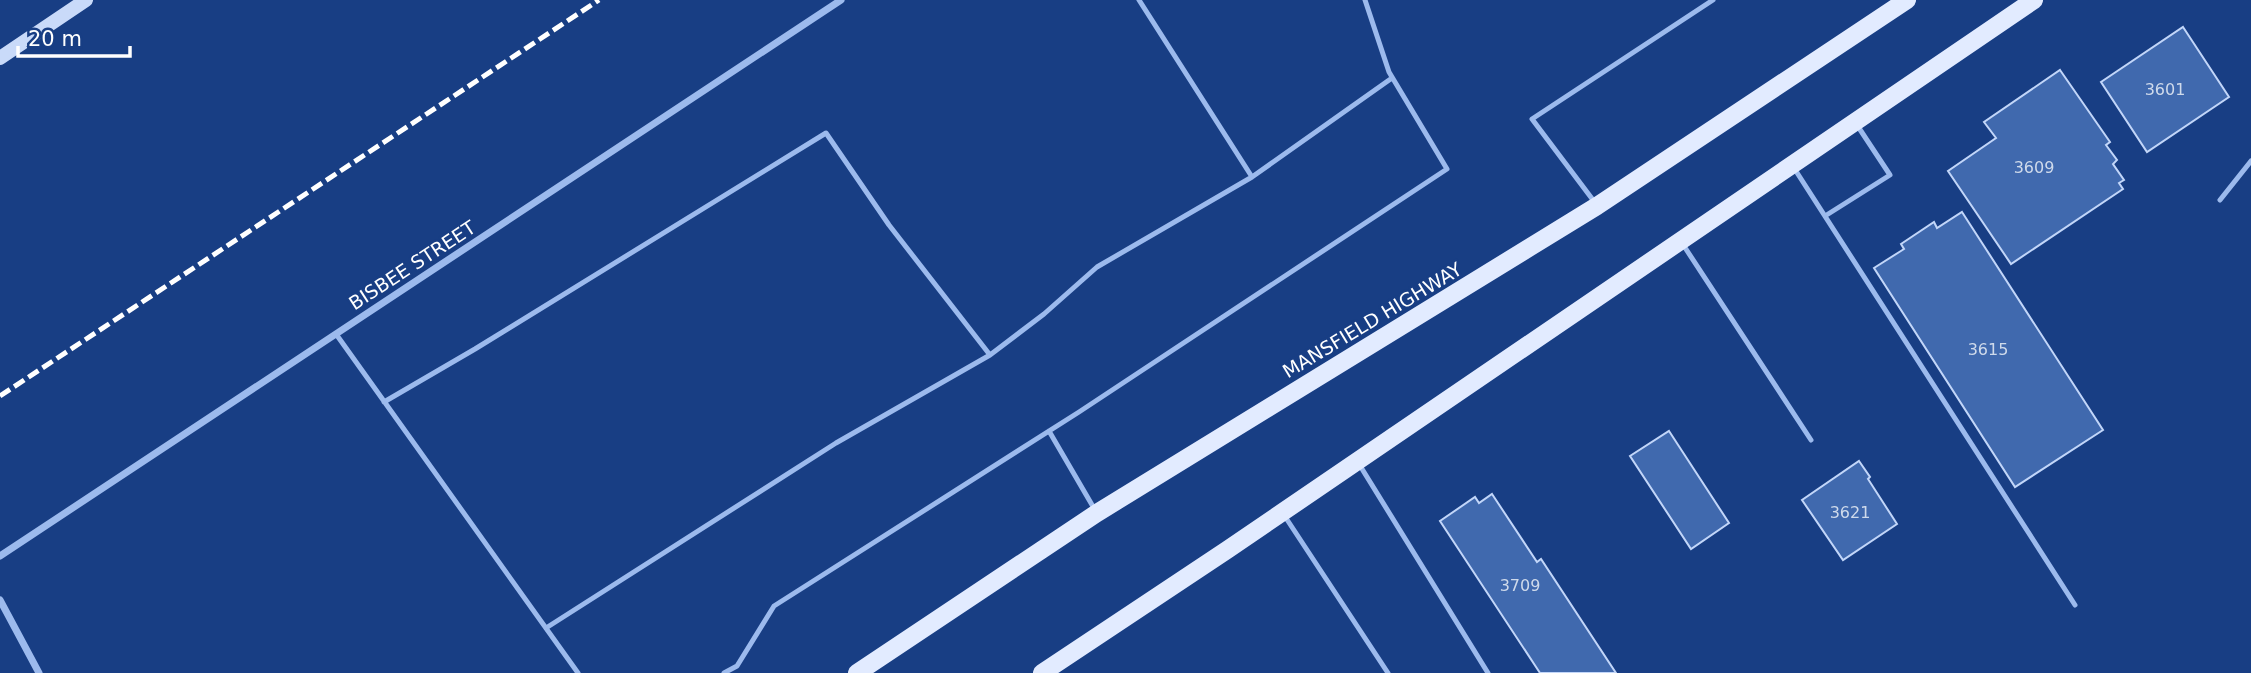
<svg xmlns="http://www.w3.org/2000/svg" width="2251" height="673" font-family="'DejaVu Sans',sans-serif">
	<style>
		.building { fill: #4069ae; stroke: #c2d6f9; stroke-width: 2 }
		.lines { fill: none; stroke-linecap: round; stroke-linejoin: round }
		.lane { stroke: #9cbaed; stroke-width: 5 }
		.street { stroke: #9cbaed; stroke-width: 7 }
		.secondary { stroke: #c9daf9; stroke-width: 14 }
		.primary { stroke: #e2ebff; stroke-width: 18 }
		.rail { stroke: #fff; stroke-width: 5; stroke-dasharray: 12 5; stroke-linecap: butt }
		.labels { text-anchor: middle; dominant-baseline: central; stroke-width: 5; stroke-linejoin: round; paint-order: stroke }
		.number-label { font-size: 16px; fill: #cfdaeb }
		.street-label { font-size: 19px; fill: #fff; stroke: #183e84 }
	</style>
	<rect width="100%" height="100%" fill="#183e84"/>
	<!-- building -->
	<path class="building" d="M2183 27 2229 97 2147 152 2101 82Z
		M2060 70 2110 142 2106 145 2117 160 2113 164 2124 180 2119 183 2123 189 2011 264 1948 171 1996 138 1984 122Z
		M1962 212 2103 430 2015 487 1874 268 1904 249 1901 244 1934 222 1937 228Z
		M1669 431 1729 523 1691 549 1630 456Z
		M1859 461 1870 477 1868 479 1897 524 1843 560 1802 500Z
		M1492 494 1537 562 1541 559 1616 673H1540L1440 521 1475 497 1479 503Z"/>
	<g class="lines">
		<!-- lane -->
		<path class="lane" d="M1139 0 1252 177 1392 78
			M1794 168 2075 605
			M2220 200 2251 161
			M1596 204 1532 119 1713 0
			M1825 216 1890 175 1857 125
			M1682 243 1811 440
			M336 334 578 673
			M384 402 475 349 826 133 889 225 990 355
			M1049 431 1095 510
			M1359 464 1488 673
			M1284 515 1388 673
			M546 628 836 443 990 355 1044 314 1097 267 1252 177
			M724 673 737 666 774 606 1079 412 1447 169 1389 72 1365 0"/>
		<!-- street -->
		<path class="street" d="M0 556 841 0
			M0 600 39 673"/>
		<!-- secondary -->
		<path class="secondary" d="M0 58 86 0"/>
		<!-- primary -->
		<path class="primary" d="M857 673 1097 513 1597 206 1907 0
			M1042 673 1227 550 2034 0"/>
		<!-- rail -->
		<path class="rail" d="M0 396 599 0"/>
	</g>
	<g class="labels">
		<!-- number labels -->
		<g class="number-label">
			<text x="2165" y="89">3601</text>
			<text x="2034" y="167">3609</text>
			<text x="1988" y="349">3615</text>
			<text x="1850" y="512">3621</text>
			<text x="1520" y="585">3709</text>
		</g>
		<!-- street labels -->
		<g class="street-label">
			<text transform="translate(412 265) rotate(-33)">BISBEE STREET</text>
			<text transform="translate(1372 320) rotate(-31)">MANSFIELD HIGHWAY</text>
		</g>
	</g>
	<!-- scale -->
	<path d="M18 46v10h112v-10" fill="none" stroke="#ffffff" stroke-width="3.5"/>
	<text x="28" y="46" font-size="21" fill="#ffffff" stroke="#183e84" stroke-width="5" paint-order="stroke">20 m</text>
</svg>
